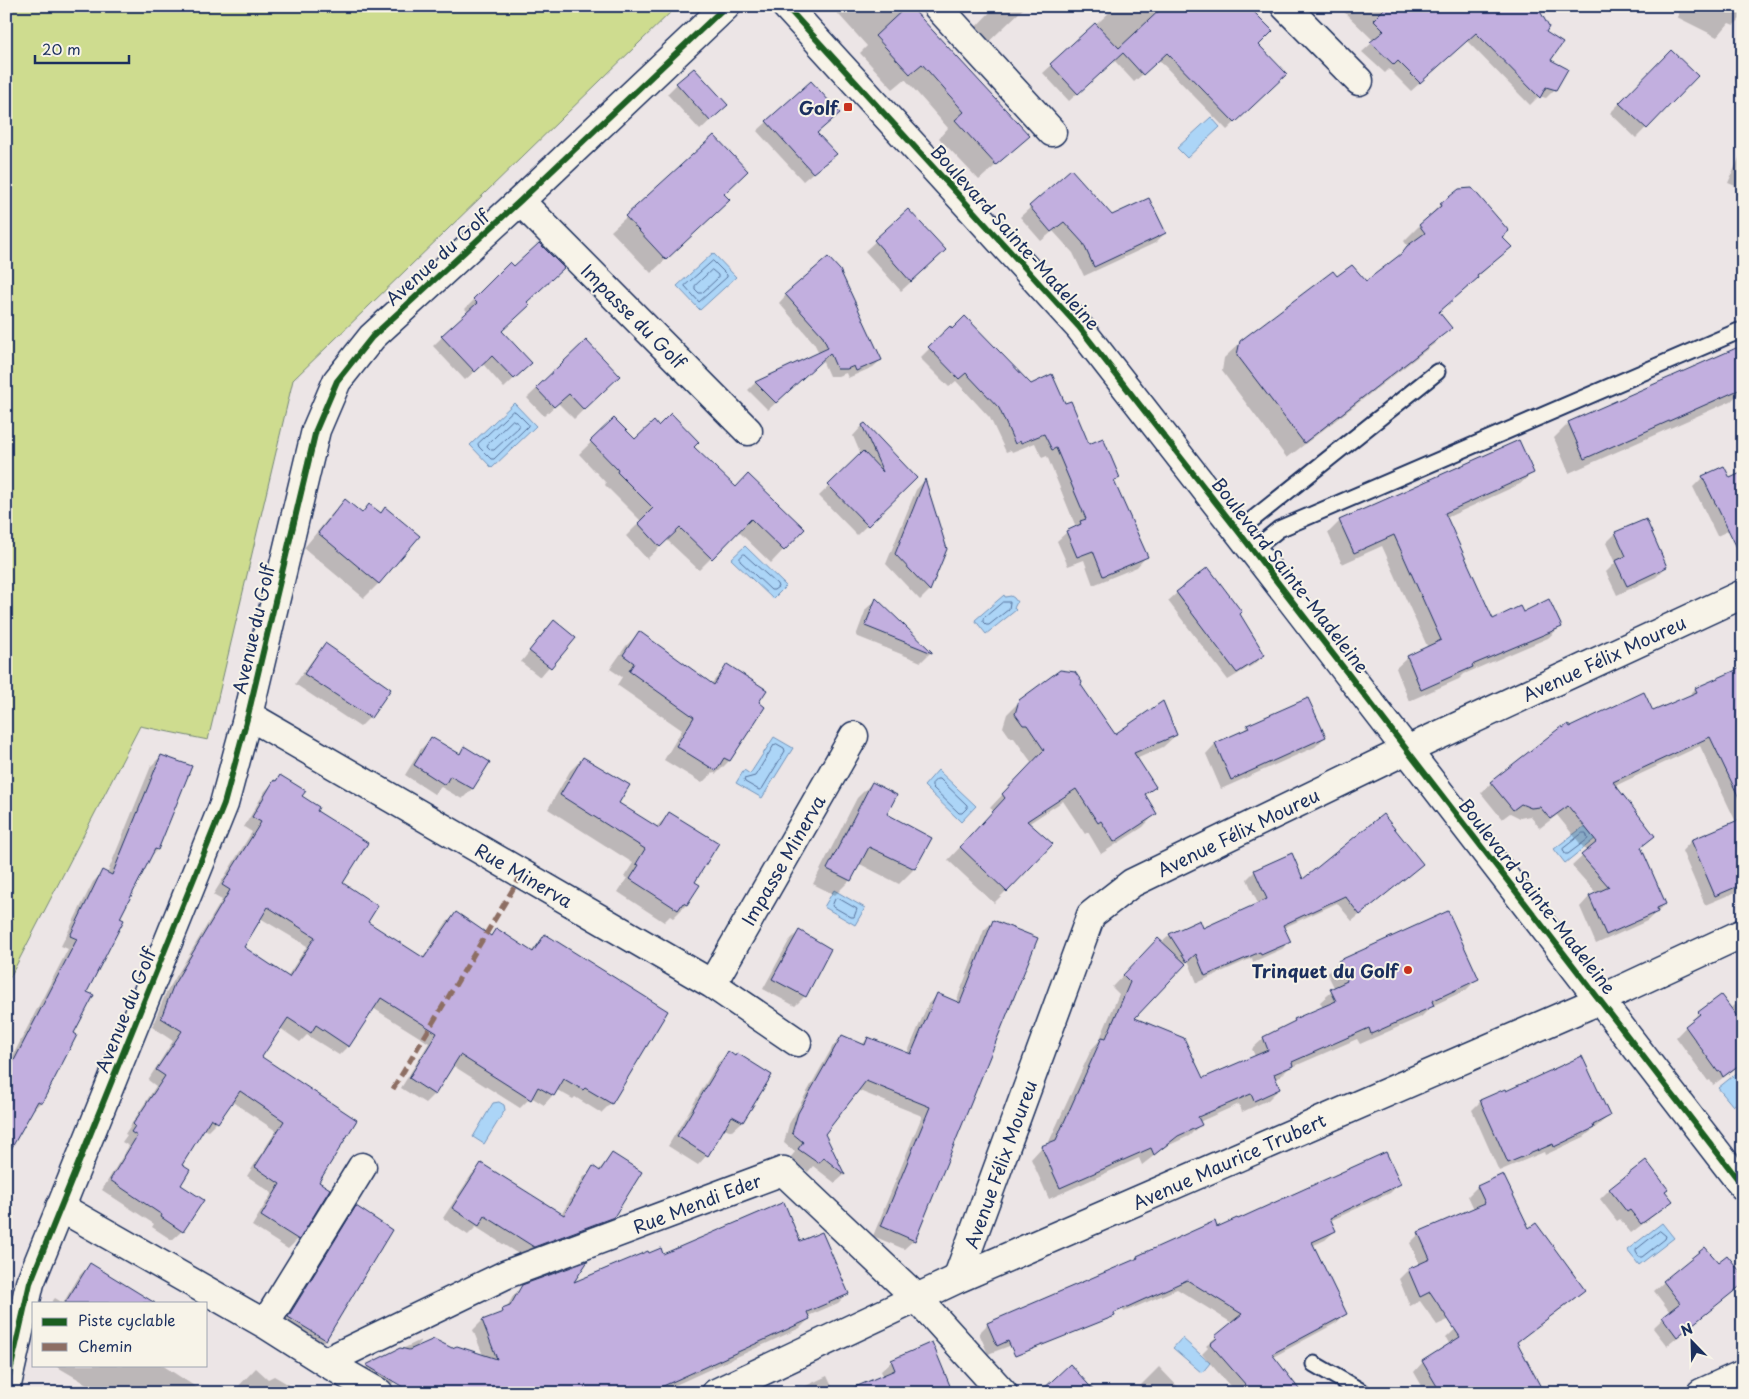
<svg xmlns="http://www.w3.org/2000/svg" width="1749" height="1399" font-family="'Playpen Sans',sans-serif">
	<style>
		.green { fill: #cedc8f; stroke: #748676 }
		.water { fill: #acd5f7; stroke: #7293ba }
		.shadow { fill: #0003; fill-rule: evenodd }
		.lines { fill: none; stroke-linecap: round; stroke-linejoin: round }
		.shore { stroke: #55719b; stroke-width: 1 }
		.building { fill: #c2afdf; stroke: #1b2f5e; fill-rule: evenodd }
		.service-casing { stroke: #1b2f5e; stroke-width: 19 }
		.minor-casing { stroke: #1b2f5e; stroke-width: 31 }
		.tertiary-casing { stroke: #1b2f5e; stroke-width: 31 }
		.service { stroke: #f7f3e8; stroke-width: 15 }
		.minor { stroke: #f7f3e8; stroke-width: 28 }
		.tertiary { stroke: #f7f3e8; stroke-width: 28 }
		.quiet { stroke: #8d6e63; stroke-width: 5; stroke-dasharray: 10 5; stroke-linecap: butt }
		.cycleway-casing { stroke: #f7f3e8; stroke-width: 9 }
		.cycleway { stroke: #1b5e20; stroke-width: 6 }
		.poi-dot { fill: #c8321e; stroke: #f7f3e8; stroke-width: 2 }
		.labels { text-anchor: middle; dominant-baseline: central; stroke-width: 4; stroke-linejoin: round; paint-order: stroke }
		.poi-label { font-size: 18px; font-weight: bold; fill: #1b2f5e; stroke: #f7f3e8; text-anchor: end }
		.street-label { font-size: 18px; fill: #1b2f5e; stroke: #f7f3e8 }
	</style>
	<rect width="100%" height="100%" fill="#ece5e6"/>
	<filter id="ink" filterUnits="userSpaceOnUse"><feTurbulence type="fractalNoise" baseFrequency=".02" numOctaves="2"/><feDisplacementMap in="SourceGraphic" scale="10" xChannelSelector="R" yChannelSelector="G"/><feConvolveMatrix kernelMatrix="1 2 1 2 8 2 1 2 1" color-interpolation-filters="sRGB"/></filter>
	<g filter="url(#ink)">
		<!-- green -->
		<path class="green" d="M6 6H677L293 380 208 740 140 726 6 985Z"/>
		<!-- water -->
		<path class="water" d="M1211 117 1220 127 1187 158 1177 148Z
			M713 253 736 277 700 310 677 286Z
			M514 403 536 426 492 468 470 445Z
			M745 546 786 586 773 599 731 559Z
			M1004 595 1005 597 1011 596 1014 598 1017 602 1014 608 1016 610 986 634 975 620Z
			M774 737 793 748 762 798 736 783 744 770 750 774Z
			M938 770 976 806 961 822 924 786Z
			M1586 825 1596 838 1565 863 1554 849Z
			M834 890 865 908 855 925 824 907Z
			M1743 1068V1098L1733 1106 1718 1088Z
			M499 1102 504 1105 505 1110 484 1144 473 1137 493 1103Z
			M1662 1223 1674 1238 1639 1265 1627 1250Z
			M1182 1338 1210 1363 1202 1373 1173 1348Z"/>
		<!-- shadow -->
		<path class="shadow" d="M831 6H909L1029 136 979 180 939 138 948 128 905 79 893 89 860 53 867 46Z
			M996 6H1026L980 50 967 36Z
			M1106 6H1247L1257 45 1285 74 1227 130 1159 60 1134 82 1114 60 1069 101 1043 73 1111 11Z
			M1338 6H1408L1544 32 1555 89 1546 98 1539 96 1530 105 1467 41 1411 91 1389 69 1385 73 1362 52 1374 41Z
			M1683 6H1743V16L1734 25 1729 23 1717 37 1677 17Z
			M1671 52 1696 76 1636 138 1610 113Z
			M677 84 716 115 700 130 667 94Z
			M767 122 835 154 803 181 757 131Z
			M714 137 722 194 714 215 651 273 611 231Z
			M1743 149V189L1728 183Z
			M1071 171 1112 217 1165 233 1155 243 1084 276 1073 253 1053 231 1041 241 1020 217Z
			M1459 190 1510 247 1438 313 1450 328 1434 344 1287 458 1222 371 1224 358 1241 342 1337 278 1366 283 1396 259 1408 247 1404 241 1440 205Z
			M908 211 935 260 901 291 865 251Z
			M510 264 526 302 501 331 521 372 504 388 483 364 465 380 433 346 468 312 465 309Z
			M786 295 881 360 873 367 848 378 846 373 838 376H829L822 360 768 410 748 390 755 383 819 353 814 343 779 303Z
			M950 328 1031 385 1064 405 1088 445 1119 478 1113 483 1146 557 1137 567 1093 585 1084 560 1068 566 1057 541 1067 532 1076 527 1047 456 1042 458 1035 443 1012 452 1011 450 1006 452 990 418 956 381 949 387 920 358Z
			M586 342 618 376 574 419 558 403 544 416 527 398Z
			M1743 346V390L1731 401 1569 473 1554 438 1569 423Z
			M614 420 635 441 658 427 692 447 736 488 803 529 771 563 738 531 699 570 667 540 647 559 626 536 641 521 605 485 606 483 579 454Z
			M862 426 915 478 857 535 819 496 861 455 853 436Z
			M1532 473 1520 484 1446 518 1493 620 1522 614 1560 627 1548 638 1464 674 1459 679 1409 701 1396 668 1408 657 1428 648 1382 546 1342 564 1328 533 1340 521Z
			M1703 477 1743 524 1717 536 1693 487Z
			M924 481 946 549 929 591 920 600 886 564 916 490Z
			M345 500 361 514 369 506 380 514 379 583 364 598 304 548 331 515Z
			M1616 533 1666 567 1656 577 1617 595 1606 572 1615 563 1606 543Z
			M1177 593 1239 614 1264 655 1256 663 1228 680 1168 601Z
			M876 600 930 653 921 662 856 636 866 609Z
			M555 621 574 638 540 677 521 662Z
			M639 633 711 684 727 666 757 703 763 707 729 761 716 774 713 772 702 783 664 760 682 730 617 685 622 677 610 669 626 646Z
			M325 645 370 717 360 727 295 684 316 655Z
			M1743 669V889L1705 905 1682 851 1691 841 1736 822 1700 746 1615 786 1653 836 1640 848 1665 904 1647 921 1596 944 1580 907 1589 897 1597 894 1572 866 1587 852 1557 815 1540 828 1530 816 1520 818 1510 813 1502 819 1481 793 1491 783 1570 728 1652 713 1686 699 1695 689Z
			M1080 686 1115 736 1176 735 1163 747 1136 759 1154 787 1145 796 1155 814 1143 827 1101 854 1088 832 1085 834 1063 801 1028 824 1006 891 994 903 948 860 994 811 990 808 1032 763 1014 738 1010 737 1003 727 1007 714 1020 701Z
			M1248 726 1325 737 1315 747 1221 789 1206 754 1215 744 1242 732Z
			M431 739 458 755 465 748 488 762 472 789 462 799 441 787 434 794 405 775 421 749Z
			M161 756 157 850 148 859 118 918 86 992 72 1034 41 1102 31 1112 6 1146V1069L68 949 61 946 93 882 103 872 107 874 151 766Z
			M583 758 617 804 656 827 670 814 693 882 698 886 686 905 673 918 670 916 664 922 618 892 627 878 624 877 633 863 548 809 570 771Z
			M280 776 315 811 341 883 367 923 422 959 446 923 456 914 490 936 496 930 531 952 545 936 666 1012 611 1103 601 1113 575 1097 573 1099 557 1090 544 1105 531 1097 520 1108 452 1065 434 1094 425 1103 401 1088 429 1043 373 1008 348 1046 339 1055 307 1035 300 1042 280 1028 260 1058 317 1183 328 1190 298 1239 288 1249 252 1226 272 1193 247 1176 276 1131 231 1101 217 1122 208 1131 203 1128 180 1165 182 1231 172 1240 152 1227 154 1224 102 1190 129 1146 122 1142 127 1135 125 1134 156 1086 148 1080 173 1041 152 1027 165 995 222 900 213 895 252 832 244 827 265 791ZM260 918 307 946 287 977 242 947Z
			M872 783 885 814 930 838 914 869 899 884 858 863 850 880 835 895 813 884 857 798Z
			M1255 871 1303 881 1413 872 1352 921 1337 903 1283 928 1290 942 1282 949 1253 962 1252 958 1197 983 1188 960 1133 1018 1203 1080 1255 1056 1252 1049 1264 1038 1290 1025 1295 1020 1323 1008 1320 1002 1335 989 1327 973 1339 962 1477 979 1466 990 1432 1006 1421 1017 1360 1044 1357 1039 1288 1069 1280 1077 1275 1079 1279 1089 1268 1100 1242 1112 1239 1104 1199 1122 1200 1125 1189 1136 1165 1147 1142 1165 1139 1158 1049 1199 1031 1159 1042 1147 1048 1144 1091 1050 1099 1041 1119 994 1112 987 1146 951 1161 943 1170 935 1203 930 1258 904 1247 879Z
			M994 921 914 1240 904 1249 873 1236 922 1116 857 1090 824 1134 844 1175 835 1183 813 1166 808 1172 790 1158 795 1152 784 1143 789 1124 833 1046 842 1036 862 1045 868 1038 907 1054 928 1004 937 995 956 1002 984 930Z
			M799 931 805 996 795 1006 763 989 789 941Z
			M1743 999V1063L1713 1085 1710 1080 1708 1081 1676 1037 1699 1013 1730 1009Z
			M728 1053 770 1075 742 1122 732 1131 724 1128 707 1155 698 1165 668 1146 718 1063Z
			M1505 1092 1609 1116 1584 1137 1545 1155 1544 1152 1499 1171 1472 1110 1481 1101Z
			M612 1155 613 1216 603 1227 523 1257 476 1227 468 1235 443 1218 472 1174 482 1165 561 1215 583 1178 593 1168 598 1171Z
			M1399 1184 1390 1193 1330 1221 1335 1231 1325 1240 1312 1246 1345 1314 1336 1323 1273 1357 1301 1393H1236L1202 1354 1208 1348 1206 1346 1232 1323 1177 1289 1124 1312 1121 1304 988 1354 979 1333 988 1324 1135 1260 1138 1257 1217 1229Z
			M1477 1187 1528 1230 1584 1290 1574 1299 1516 1343 1469 1369 1435 1393H1426L1414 1372 1423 1362 1450 1345 1446 1338 1481 1305 1437 1325 1420 1301 1410 1306 1399 1279 1408 1270 1420 1265 1410 1243 1419 1234 1474 1209 1468 1196Z
			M1610 1189 1664 1191 1671 1201 1661 1210 1631 1233 1620 1219 1617 1221 1600 1199Z
			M356 1208 391 1231 325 1340 316 1349 279 1327 347 1217Z
			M800 1242 847 1294 838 1303 808 1316 809 1319 800 1328 658 1393H418L395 1381 386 1391 358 1374 367 1366 421 1340 415 1349H452L483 1355 473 1330 482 1321 498 1315 506 1309 513 1296 523 1286 571 1285 649 1254 663 1255Z
			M1718 1264 1743 1283 1667 1346 1653 1328 1670 1312 1654 1291 1664 1282Z
			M90 1265 130 1303H51L55 1298 63 1303 80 1275Z
			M892 1361 952 1393 883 1376 881 1371Z
			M54 1365H162L205 1393H102Z
			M1159 1367 1179 1388 1174 1393H1133Z
			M256 1368 268 1379 274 1376 303 1393H232Z
			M827 1376 835 1393H791Z"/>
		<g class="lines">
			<!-- shore -->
			<path class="shore" d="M713 261 727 275V277L699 302 685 286Z
				M712 270 718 275V278L702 293H699L695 289V286Z
				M513 411 516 412 528 424V426L494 459H491L479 447 478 444Z
				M513 420 519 424V427L494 450H491L487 446 488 444Z
				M744 554 777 584 778 587 774 590H771L740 561V558Z
				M1003 602H1010L1009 609 989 625H986L983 622V619Z
				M777 744 784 748 785 751 762 789 759 790 745 782 744 779 755 776 774 745Z
				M937 779H940L967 805V808L962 813H959L932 787V784Z
				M1583 833H1586L1588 839 1568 854H1565L1563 849Z
				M838 898 857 909 854 917H851L832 906 835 899Z
				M1660 1231 1666 1236 1665 1239 1642 1257H1639L1636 1252V1250Z"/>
		</g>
		<!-- building -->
		<path class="building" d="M907 6H910L1030 136 996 165 955 120 964 112 922 64 910 74 875 36Z
			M1164 6H1248L1273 31 1259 45 1287 74 1235 123 1167 53 1143 75 1123 53 1078 94 1050 64 1095 23 1119 48Z
			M1387 6H1537L1549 27 1546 32 1563 43 1551 60 1568 69 1556 90 1546 87 1540 98 1476 33 1420 83 1398 61 1394 65 1370 42 1384 31 1373 20Z
			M1671 50 1698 76 1647 129 1619 103Z
			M694 68 728 105 710 121 676 83Z
			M811 81 840 113 817 133 837 154 813 173 766 121Z
			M714 135 748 171 724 194 730 200 666 260 625 216Z
			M1071 169 1112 215 1149 198 1166 233 1094 267 1083 243 1064 222 1051 232 1029 206Z
			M1472 188 1509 231 1502 237 1512 247 1477 276 1478 278 1439 312 1452 328 1304 443 1237 355 1240 341 1333 271 1337 276 1352 265 1366 281 1401 254 1407 246 1425 233 1419 225 1441 206 1440 204 1459 189Z
			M908 209 946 250 911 282 874 240Z
			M539 243 564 268 527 302 530 305 502 331 532 363 514 379 492 356 475 372 441 336 477 303 473 299 510 262 514 266Z
			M828 257 840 270 882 360 856 371 854 366 847 369H837L830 353 776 403 755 382 828 348 822 335 785 294Z
			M965 316 1031 384 1052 374 1065 403 1071 401 1089 444 1103 438 1120 478 1114 481 1148 557 1103 576 1093 551 1077 557 1066 531 1081 524 1080 521 1086 519 1056 448 1052 450 1044 434 1021 443 1020 441 1015 444 999 408 966 373 959 379 928 347 950 326 952 329Z
			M586 340 620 376 584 410 569 394 554 407 536 388Z
			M1743 345V388L1584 459 1568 422Z
			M671 413 699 442 694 447 736 487 748 474 805 529 784 551 751 519 712 559 680 528 660 547 638 523 653 508 617 472 618 470 590 441 614 418 635 439 654 421 658 426Z
			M865 423 917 478 868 526 828 485 863 451 883 472 862 425Z
			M1519 440 1534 473 1445 513 1493 619 1520 606 1523 612 1549 599 1562 627 1472 665 1473 667 1421 690 1407 656 1441 640 1394 535 1354 553 1339 520Z
			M1724 466 1730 478 1743 472V560L1702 476Z
			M925 479 947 549 930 591 895 554Z
			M345 499 362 513 369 504 381 513 385 507 420 536 379 584 318 533Z
			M1646 519 1667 567 1627 586 1615 561 1626 556 1615 532Z
			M1208 567 1242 612 1240 614 1265 655 1237 673 1176 592Z
			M876 598 932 652V653L865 626Z
			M554 620 576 638 551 668 529 651Z
			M639 631 714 685 727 664 767 690 759 702 765 707 730 761 724 758 716 771 676 746 694 717 629 671 634 663 623 655Z
			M325 643 391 689 371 718 304 674Z
			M1743 667V806L1710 737 1613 782 1655 836 1641 847 1666 904 1657 908 1658 912 1606 935 1589 896 1609 887 1581 855 1597 842 1568 806 1550 819 1540 807 1531 808 1521 804 1513 810 1490 782 1562 726 1563 728 1568 724 1570 727 1644 692 1653 711 1697 692 1695 688Z
			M1060 670 1075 672 1082 682 1081 685 1115 734 1163 701 1177 735 1134 753 1156 787 1145 794 1157 814 1114 842 1101 821 1098 823 1076 789 1027 821 1053 844 1007 892 960 847 1005 798 1002 794 1044 750 1027 725H1023L1015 714 1019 700Z
			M1308 698 1326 737 1231 780 1215 743 1249 728 1247 725Z
			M431 737 460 754 464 746 490 762 473 789 450 776 445 785 414 765Z
			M161 755 192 766 158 850 155 849 120 918 124 920 87 992 94 995 74 1033 77 1035 42 1103 38 1101 6 1158V1076L77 939 70 936 102 870 112 875Z
			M583 757 630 785 619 803 659 828 669 812 719 843 695 882 700 885 687 905 683 903 678 910 630 879 639 865 636 864 645 849 560 795Z
			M280 775 306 791 302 796 319 807 317 811 368 843 343 883 378 906 368 922 424 958 456 912 491 936 496 928 533 952 545 934 668 1011 612 1104 585 1088 583 1090 564 1079 554 1096 538 1087 531 1100 460 1055 435 1095 409 1078 437 1033 381 998 349 1047 316 1025 311 1033 288 1018 262 1057 357 1120 319 1182 330 1189 299 1240 261 1216 280 1184 255 1167 284 1121 240 1091 218 1123 211 1118 182 1165 190 1170 181 1185 204 1200 183 1232 161 1217 162 1215 110 1180 137 1136 131 1132 135 1126 133 1124 165 1076 156 1070 182 1031 161 1018 174 984 230 890 222 885 261 822 252 817 274 780 276 781ZM268 907 315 937 289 977 244 947Z
			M872 782 897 795 887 814 932 838 915 869 869 847 851 881 827 869Z
			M1383 814 1423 864 1360 915 1345 896 1283 925 1291 942 1261 955 1260 952 1205 976 1196 954 1187 962 1169 934 1200 920 1203 928 1267 899 1254 870 1292 853 1303 879Z
			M1743 818V884L1715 896 1691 840Z
			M1448 911 1479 979 1432 1001 1434 1006 1371 1034 1369 1028 1292 1062 1293 1066 1274 1074 1280 1089 1254 1101 1251 1094 1198 1117 1202 1125 1178 1136 1154 1155 1151 1148 1060 1188 1041 1146 1056 1140 1102 1037 1106 1038 1130 982 1123 975 1158 938 1186 964 1135 1018 1184 1038 1203 1078 1268 1050 1263 1037 1295 1021 1294 1019 1336 1001 1330 989 1347 981 1338 961Z
			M993 920 1038 938 915 1241 881 1226 930 1107 866 1081 825 1134 845 1175 824 1158 818 1163 798 1149 803 1142 792 1133 798 1113 842 1035 865 1045 868 1037 911 1054 937 993 960 1003Z
			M799 930 831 949 806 997 772 979Z
			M1721 995 1743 1024V1062L1723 1077 1720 1071 1718 1072 1685 1026 1700 1014 1698 1012Z
			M728 1051 735 1056 737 1053 772 1075 743 1122 732 1116 708 1156 677 1136Z
			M1582 1056 1610 1116 1593 1125 1594 1128 1554 1147 1553 1144 1508 1163 1480 1100 1505 1089 1506 1091Z
			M1386 1152 1401 1184 1330 1218 1336 1231 1312 1242 1347 1314 1272 1354 1302 1393H1253L1210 1344 1217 1338 1215 1336 1242 1314 1187 1280 1114 1313 1115 1316 1015 1356 1008 1341 997 1346 987 1323 1138 1258 1137 1256 1197 1229 1215 1221 1217 1227 1237 1218 1238 1219Z
			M612 1153 642 1172 614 1217 534 1247 485 1216 479 1226 452 1208 481 1163 564 1215 593 1166 600 1171Z
			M1646 1160 1668 1189 1665 1191 1673 1201 1641 1224 1630 1210 1627 1212 1609 1189Z
			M1503 1174 1529 1228 1536 1223 1585 1290 1517 1342 1544 1393H1441L1422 1361 1460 1337 1430 1292 1420 1297 1408 1269 1430 1259 1418 1232 1485 1203 1477 1186Z
			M784 1202 800 1241 822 1232 849 1294 807 1312 810 1319 648 1393H413L366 1365 400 1348 409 1350 434 1339 452 1348 457 1346 497 1359 482 1320 503 1312 502 1309 510 1306 522 1285 588 1261 574 1282 648 1251 649 1253 661 1248 663 1254Z
			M356 1206 392 1230 326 1340 288 1317Z
			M1705 1247 1718 1262 1727 1255 1743 1275V1284L1677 1337 1662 1317 1680 1303 1663 1281Z
			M90 1263 155 1303H65Z
			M932 1342 953 1393H841L895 1370 891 1360Z
			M1070 1364 1096 1393H1039Z"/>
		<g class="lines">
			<!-- service casing -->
			<g class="service-casing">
				<path id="service" d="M1238 531 1437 372
					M1253 550 1279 529 1739 331
					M1314 1364 1364 1393"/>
			</g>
			<!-- minor casing -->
			<g class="minor-casing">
				<path id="minor" d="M937 6 1052 132
					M1285 6 1359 81
					M520 201 748 431
					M248 715 712 984 797 1042
					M712 984 854 736
					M60 1207 265 1324 325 1362 379 1393
					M957 1279 1091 915 1132 883 1394 756 1743 594
					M265 1324 362 1167
					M325 1362 507 1274 783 1171 917 1298 1003 1393
					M6 1389 30 1283 224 804 248 715 316 430 337 381 372 337 520 201 726 6
					M716 1393 957 1279 1586 1006 1743 933
					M1701 1393 1743 1374"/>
			</g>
			<!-- tertiary casing -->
			<g class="tertiary-casing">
				<path id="tertiary" d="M786 6 1079 327 1238 531 1743 1186"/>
			</g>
			<!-- service -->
			<use href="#service" class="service"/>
			<!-- minor -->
			<use href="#minor" class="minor"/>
			<!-- tertiary -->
			<use href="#tertiary" class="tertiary"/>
			<!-- quiet -->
			<path class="quiet" d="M393 1089 522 874"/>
			<!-- cycleway casing -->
			<g class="cycleway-casing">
				<path id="cycleway" d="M786 6 1079 327 1238 531 1743 1186
					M6 1389 30 1283 224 804 248 715 316 430 337 381 372 337 520 201 726 6"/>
			</g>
			<!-- cycleway -->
			<use href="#cycleway" class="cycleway"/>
		</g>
	</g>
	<!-- markers -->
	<g class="poi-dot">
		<rect x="843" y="102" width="10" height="10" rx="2.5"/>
		<circle cx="1408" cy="970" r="5"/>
	</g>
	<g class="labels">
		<!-- poi labels -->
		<g class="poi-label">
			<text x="838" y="107">Golf</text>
			<text x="1398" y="970">Trinquet du Golf</text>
		</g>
		<!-- street labels -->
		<g class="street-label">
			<text transform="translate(1016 237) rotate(48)">Boulevard Sainte-Madeleine</text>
			<text transform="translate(437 257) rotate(-42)">Avenue du Golf</text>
			<text transform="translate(634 316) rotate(45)">Impasse du Golf</text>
			<text transform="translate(1291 575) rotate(52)">Boulevard Sainte-Madeleine</text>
			<text transform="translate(253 629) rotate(-77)">Avenue du Golf</text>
			<text transform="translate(1604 658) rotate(-25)">Avenue Félix Moureu</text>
			<text transform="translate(1238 832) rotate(-26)">Avenue Félix Moureu</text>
			<text transform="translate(783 860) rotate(-60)">Impasse Minerva</text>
			<text transform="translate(524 875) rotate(30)">Rue Minerva</text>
			<text transform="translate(1538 896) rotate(52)">Boulevard Sainte-Madeleine</text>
			<text transform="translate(125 1010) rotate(-68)">Avenue du Golf</text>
			<text transform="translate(1229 1161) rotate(-24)">Avenue Maurice Trubert</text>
			<text transform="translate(1000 1164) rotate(-70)">Avenue Félix Moureu</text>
			<text transform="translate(697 1203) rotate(-21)">Rue Mendi Eder</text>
		</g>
	</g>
	<!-- margin -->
	<rect width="1749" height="1399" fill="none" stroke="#f7f3e8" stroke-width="25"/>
	<rect x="12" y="12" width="1724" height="1374" fill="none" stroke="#1b2f5e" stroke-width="2" filter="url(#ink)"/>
	<!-- legend -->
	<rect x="32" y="1302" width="175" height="65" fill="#f7f3e8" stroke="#9fa5b1"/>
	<rect x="42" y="1318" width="25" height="8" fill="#1b5e20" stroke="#9fa5b1"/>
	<text x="78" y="1326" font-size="15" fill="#1b2f5e">Piste cyclable</text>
	<rect x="42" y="1343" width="25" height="8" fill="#8d6e63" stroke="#9fa5b1"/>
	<text x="78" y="1352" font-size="15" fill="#1b2f5e">Chemin</text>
	<!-- north arrow -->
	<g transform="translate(1692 1342) rotate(337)" stroke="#f7f3e8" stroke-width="4" paint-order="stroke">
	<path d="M0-4L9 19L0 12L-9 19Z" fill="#1b2f5e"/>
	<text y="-8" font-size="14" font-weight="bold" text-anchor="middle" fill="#1b2f5e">N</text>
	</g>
	<!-- scale -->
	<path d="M35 55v8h94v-8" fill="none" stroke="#1b2f5e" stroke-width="2.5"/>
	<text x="42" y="55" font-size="15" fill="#1b2f5e" stroke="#f7f3e8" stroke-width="4" paint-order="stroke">20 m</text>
</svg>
